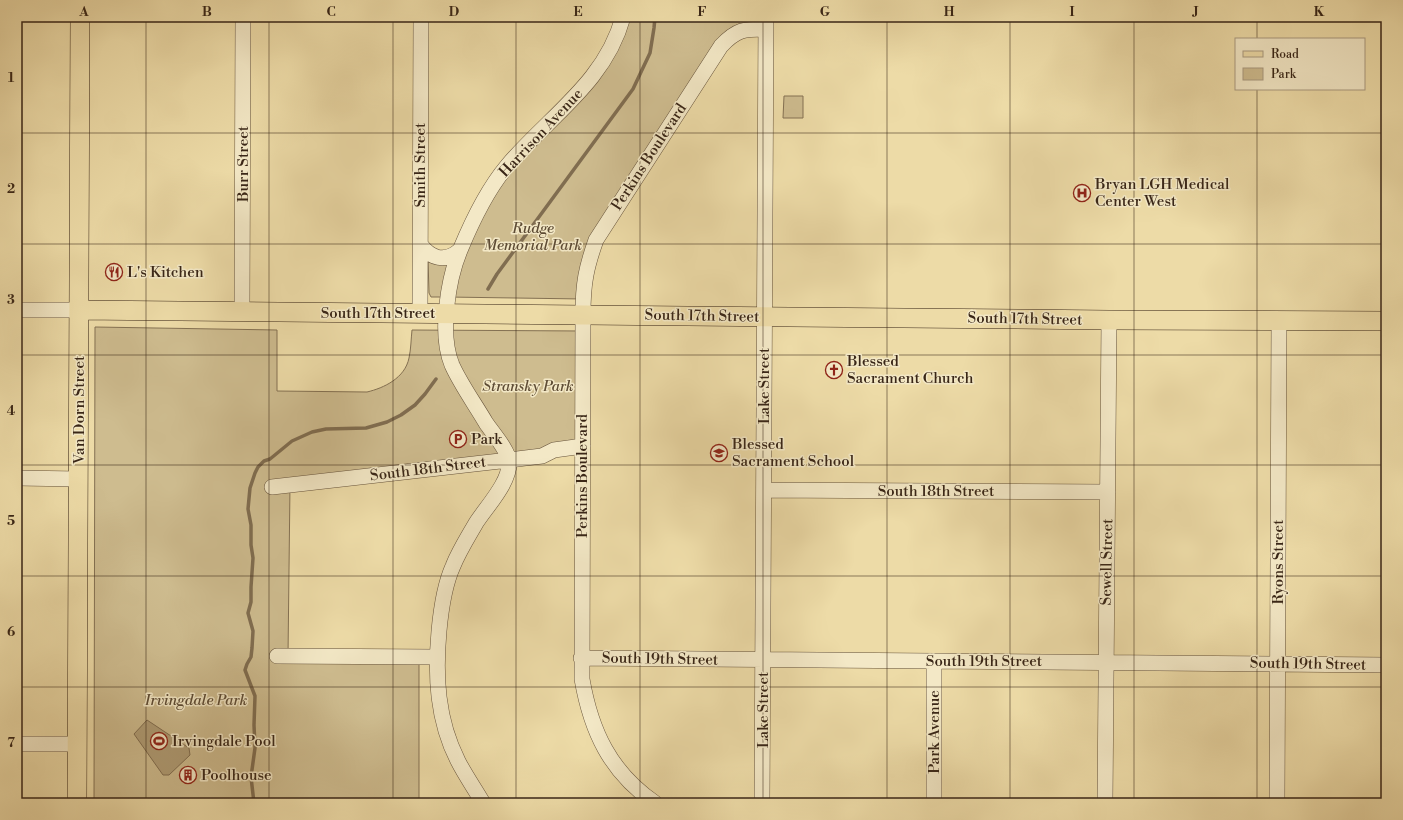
<svg xmlns="http://www.w3.org/2000/svg" width="1403" height="820" font-family="'Libre Bodoni',serif">
	<style>
		.green { fill: #cebc8f; stroke: #847153 }
		.water { fill: #b09d76; stroke: #806d50 }
		.lines { fill: none; stroke-linecap: round; stroke-linejoin: round }
		.stream { stroke: #806d50; stroke-width: 3.5 }
		.minor-casing { stroke: #66533b; stroke-width: 16 }
		.major-casing { stroke: #392617; stroke-width: 20 }
		.minor { stroke: #f3e8c6; stroke-width: 15 }
		.major { stroke: #eddba7; stroke-width: 19 }
		.grid { fill: none; stroke: #392617; stroke-width: 1; stroke-opacity: 0.55 }
		.labels { text-anchor: middle; dominant-baseline: central; stroke-width: 3; stroke-linejoin: round; paint-order: stroke }
		.street-label { font-size: 15px; fill: #392617; stroke: #f3e8c6 }
		.poi-label { font-size: 15px; fill: #392617; stroke: #f3e8c6; text-anchor: start }
		.park-label { font-size: 15px; font-style: italic; fill: #5e4c35; stroke: #f3e8c6 }
		.neatline { fill: none; stroke: #392617; stroke-width: 1.5 }
		.grid-label { font-size: 13px; text-anchor: middle; font-weight: bold; fill: #392617 }
	</style>
	<rect width="100%" height="100%" fill="#eddba7"/>
	<filter id="stains"><feTurbulence type="fractalNoise" baseFrequency=".005" numOctaves="4"/><feColorMatrix values="0 0 0 0 .2 0 0 0 0 .09 0 0 0 0 .02 0 0 0 .5 -.17"/></filter>
	<radialGradient id="worn" r=".72"><stop offset=".6" stop-color="#630" stop-opacity="0"/><stop offset="1" stop-color="#630" stop-opacity=".3"/></radialGradient>
	<!-- green -->
	<path class="green" d="M623 17H766V29L740 31 596 240 583 299 447 297 476 215 571 101Z
		M784 96H803V118H783Z
		M428 259 449 262 441 297H431L429 293Z
		M95 327 277 330V391L367 392C384 388 405 378 409 358 411 349 411 339 412 330L583 331V446L290 485 288 656 419 657V803H94Z"/>
	<!-- water -->
	<path class="water" d="M147 720 189 748 190 755 169 775H163L134 734Z"/>
	<g class="lines">
		<!-- stream -->
		<path class="stream" d="M488 289 497 274 633 89 650 53 654 28 655 17
			M254 803 251 777 255 748 254 725 255 696 245 670 247 664 251 657 252 648 253 631 248 613 251 602V587L253 558 251 545V525L248 509 250 488 255 473 258 467 264 461 270 459 292 441 312 432 326 429 366 428 387 422 401 415 415 405 425 394 436 379"/>
		<!-- minor casing -->
		<g class="minor-casing">
			<path id="minor" d="M420 244C431 259 445 263 460 250
				M17 310H79
				M242 311 243 17
				M420 313 421 17
				M17 478 78 479
				M272 487 509 460 542 456 554 450 583 446
				M764 490 1108 492
				M277 656 436 657
				M581 658 1386 665
				M17 744H78
				M483 803C475 789 465 775 458 761 437 720 435 676 439 631 441 609 444 586 453 566 459 551 468 537 476 523 487 506 511 481 509 461 508 450 492 432 486 423 475 404 461 385 452 365 439 334 448 278 461 248 473 219 487 190 507 166 548 117 605 83 623 17
				M655 803C610 772 591 731 582 679L583 314C583 284 586 268 596 240L721 46C737 29 744 29 766 29
				M762 803 766 17
				M934 803V661
				M1105 803 1109 320
				M1277 803 1279 320"/>
		</g>
		<!-- major casing -->
		<g class="major-casing">
			<path id="major" d="M79 310 1109 320 1386 321
				M77 803 80 17"/>
		</g>
		<!-- minor -->
		<use href="#minor" class="minor"/>
		<!-- major -->
		<use href="#major" class="major"/>
	</g>
	<!-- grid -->
	<path class="grid" d="M146 17V803M269 17V803M393 17V803M516 17V803M640 17V803M763 17V803M887 17V803M1010 17V803M1134 17V803M1257 17V39M1257 89V803M17 133H1386M17 244H1386M17 355H1386M17 465H1386M17 576H1386M17 687H1386"/>
	<!-- icons -->
	<defs>
		<g id="hospital-ring" transform="scale(0.9)"><circle r="9.5" fill="#f3e8c6" stroke="#8f2418" stroke-width="1.5"/><path d="M-5-5h3v3.5h4V-5h3V5h-3V1.5h-4V5h-3Z" fill="#8f2418"/></g>
		<g id="restaurant-ring" transform="scale(0.9)"><circle r="9.5" fill="#f3e8c6" stroke="#8f2418" stroke-width="1.5"/><path d="M-5-6h1v4h1v-4h1v4h1v-4h1v5L-1.5 .5V6h-2V.5L-5-1ZM5-6V6H3V1.5H1.5Q1.5-4 5-6Z" fill="#8f2418"/></g>
		<g id="church-ring" transform="scale(0.9)"><circle r="9.5" fill="#f3e8c6" stroke="#8f2418" stroke-width="1.5"/><path d="M-1.2-6h2.4v3.5h3.3v2.4h-3.3V6h-2.4V-.1h-3.3v-2.4h3.3Z" fill="#8f2418"/></g>
		<g id="parking-ring" transform="scale(0.9)"><circle r="9.5" fill="#f3e8c6" stroke="#8f2418" stroke-width="1.5"/><path d="M-3.5-5.5H1a3.5 3.5 0 0 1 0 7H-1V5.5H-3.5ZM-1-3.4V-.6H.8a1.4 1.4 0 0 0 0-2.8Z" fill="#8f2418"/></g>
		<g id="school-ring" transform="scale(0.9)"><circle r="9.5" fill="#f3e8c6" stroke="#8f2418" stroke-width="1.5"/><path d="M0-5L7-2L0 1L-7-2ZM-4 1L0 2.5L4 1V4Q0 6-4 4Z" fill="#8f2418"/></g>
		<g id="stadium-ring" transform="scale(0.9)"><circle r="9.5" fill="#f3e8c6" stroke="#8f2418" stroke-width="1.5"/><path d="M0-5a6.5 5 0 1 0 0 10a6.5 5 0 1 0 0-10ZM-3.5-1.8h7v3.6h-7Z" fill="#8f2418"/></g>
		<g id="building-ring" transform="scale(0.9)"><circle r="9.5" fill="#f3e8c6" stroke="#8f2418" stroke-width="1.5"/><path d="M-4-6H4V6H1V3H-1V6H-4ZM-2.5-4.3h1.7v1.8h-1.7ZM.8-4.3h1.7v1.8H.8ZM-2.5-1h1.7V.8h-1.7ZM.8-1h1.7V.8H.8Z" fill="#8f2418"/></g>
	</defs>
	<g fill-rule="evenodd">
		<use href="#hospital-ring" x="1082" y="193"/>
		<use href="#restaurant-ring" x="114" y="272"/>
		<use href="#church-ring" x="834" y="370"/>
		<use href="#parking-ring" x="458" y="439"/>
		<use href="#school-ring" x="719" y="453"/>
		<use href="#stadium-ring" x="159" y="741"/>
		<use href="#building-ring" x="188" y="775"/>
	</g>
	<g class="labels">
		<!-- street labels -->
		<g class="street-label">
			<text transform="translate(541 133) rotate(-47)">Harrison Avenue</text>
			<text transform="translate(649 157) rotate(-57)">Perkins Boulevard</text>
			<text transform="translate(243 164) rotate(-90)">Burr Street</text>
			<text transform="translate(420 165) rotate(-90)">Smith Street</text>
			<text x="378" y="313">South 17th Street</text>
			<text transform="translate(702 316) rotate(1)">South 17th Street</text>
			<text transform="translate(1025 319) rotate(1)">South 17th Street</text>
			<text transform="translate(764 386) rotate(-90)">Lake Street</text>
			<text transform="translate(79 410) rotate(-90)">Van Dorn Street</text>
			<text transform="translate(428 469) rotate(-7)">South 18th Street</text>
			<text transform="translate(582 476) rotate(-90)">Perkins Boulevard</text>
			<text x="936" y="491">South 18th Street</text>
			<text transform="translate(1107 562) rotate(-89)">Sewell Street</text>
			<text transform="translate(1278 562) rotate(-90)">Ryons Street</text>
			<text transform="translate(660 659) rotate(1)">South 19th Street</text>
			<text x="984" y="661">South 19th Street</text>
			<text transform="translate(1308 664) rotate(1)">South 19th Street</text>
			<text transform="translate(763 710) rotate(-90)">Lake Street</text>
			<text transform="translate(934 732) rotate(-90)">Park Avenue</text>
		</g>
		<!-- poi labels -->
		<g class="poi-label">
			<text x="1095" y="184">Bryan LGH Medical<tspan x="1095" dy="17">Center West</tspan></text>
			<text x="127" y="272">L's Kitchen</text>
			<text x="847" y="361">Blessed<tspan x="847" dy="17">Sacrament Church</tspan></text>
			<text x="471" y="439">Park</text>
			<text x="732" y="444">Blessed<tspan x="732" dy="17">Sacrament School</tspan></text>
			<text x="172" y="741">Irvingdale Pool</text>
			<text x="201" y="775">Poolhouse</text>
		</g>
		<!-- park labels -->
		<g class="park-label">
			<text x="533" y="228">Rudge<tspan x="533" dy="17">Memorial Park</tspan></text>
			<text x="528" y="386">Stransky Park</text>
			<text x="196" y="700">Irvingdale Park</text>
		</g>
	</g>
	<!-- margin -->
	<rect width="1403" height="820" fill="none" stroke="#eddba7" stroke-width="44"/>
	<!-- legend -->
	<rect x="1235" y="38" width="130" height="52" fill="#f3e8c6" stroke="#a99a80"/>
	<rect x="1243" y="51" width="20" height="6" fill="#eddba7" stroke="#a99a80"/>
	<text x="1271" y="58" font-size="12" fill="#392617">Road</text>
	<rect x="1243" y="68" width="20" height="12" fill="#cebc8f" stroke="#a99a80"/>
	<text x="1271" y="78" font-size="12" fill="#392617">Park</text>
	<rect x="22" y="22" width="1359" height="776" class="neatline"/>
	<g class="grid-label">
		<text x="84" y="16">A</text>
		<text x="207" y="16">B</text>
		<text x="331" y="16">C</text>
		<text x="454" y="16">D</text>
		<text x="578" y="16">E</text>
		<text x="702" y="16">F</text>
		<text x="825" y="16">G</text>
		<text x="949" y="16">H</text>
		<text x="1072" y="16">I</text>
		<text x="1196" y="16">J</text>
		<text x="1319" y="16">K</text>
		<text x="11" y="82">1</text>
		<text x="11" y="193">2</text>
		<text x="11" y="304">3</text>
		<text x="11" y="415">4</text>
		<text x="11" y="525">5</text>
		<text x="11" y="636">6</text>
		<text x="11" y="747">7</text>
	</g>
	<rect width="100%" height="100%" filter="url(#stains)"/>
	<rect width="100%" height="100%" fill="url(#worn)"/>
</svg>
